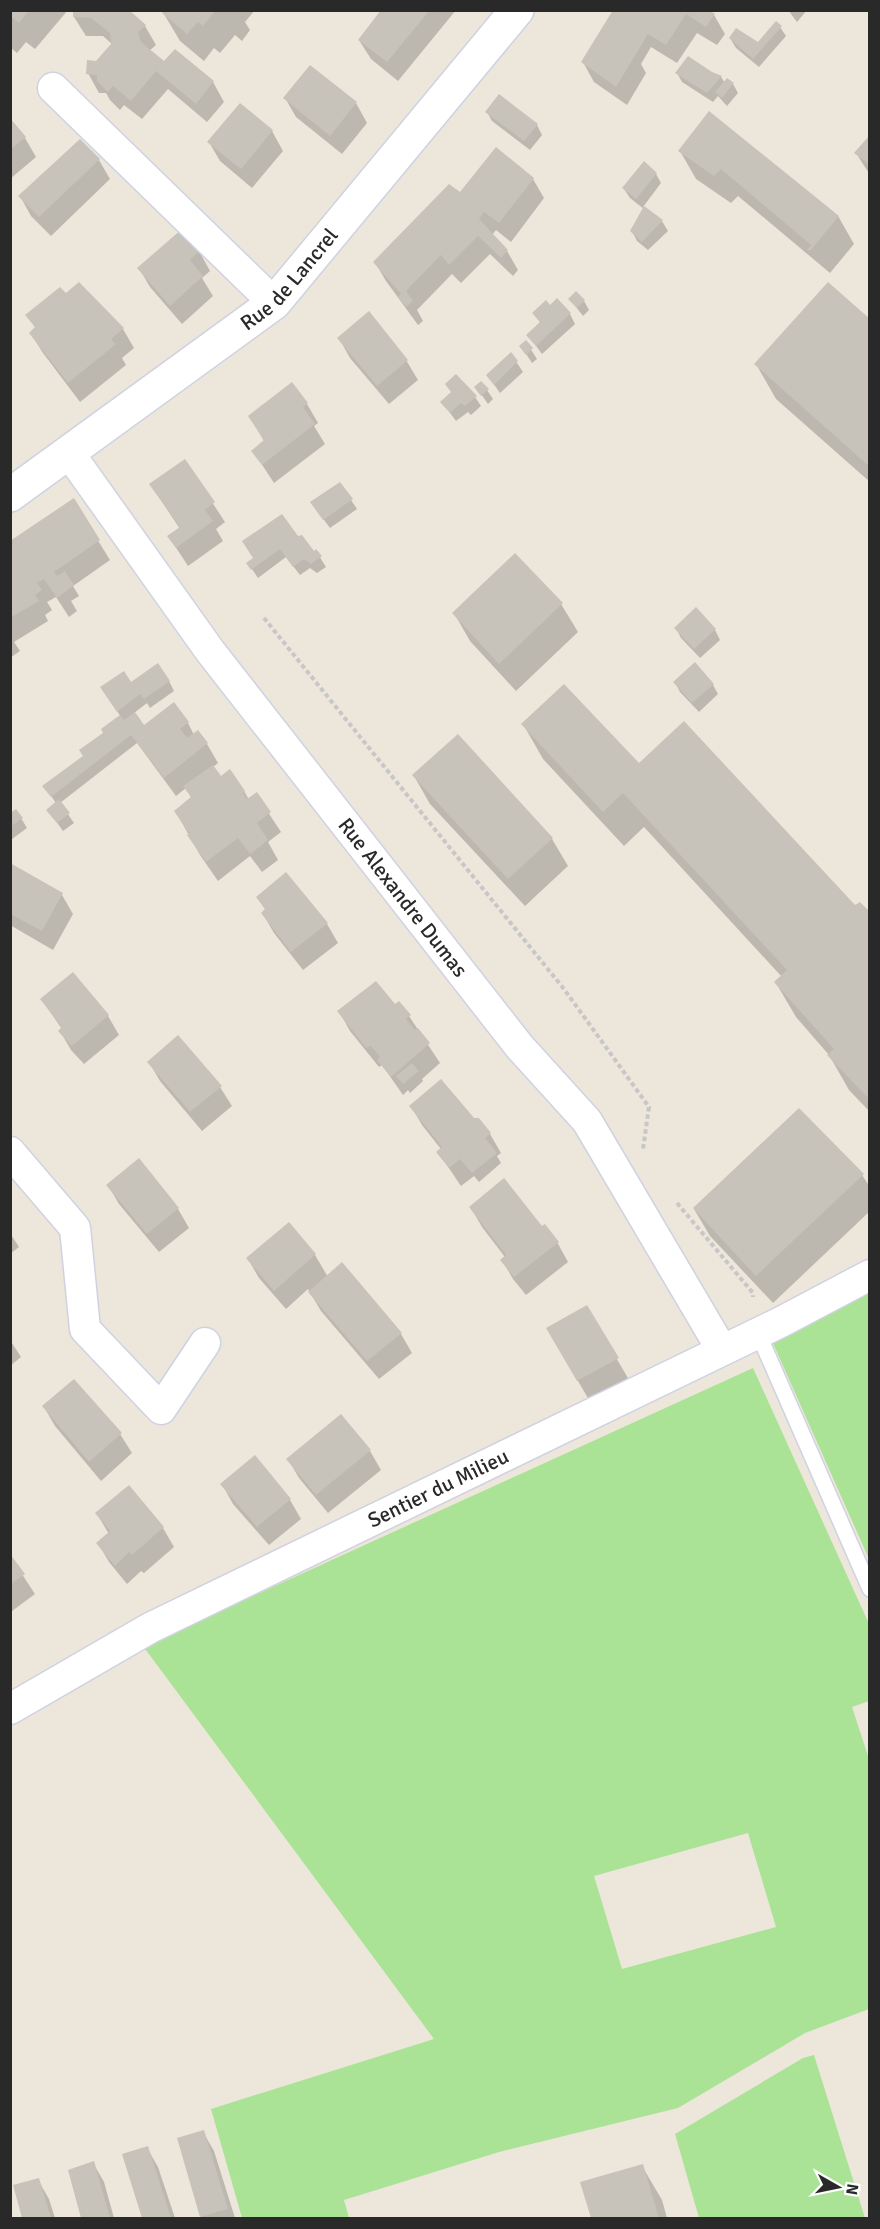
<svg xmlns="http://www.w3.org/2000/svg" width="880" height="2229" font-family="Signika,sans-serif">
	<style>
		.green { fill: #aae396; fill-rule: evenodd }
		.shadow { fill: #0003 }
		.building { fill: #c7c2ba }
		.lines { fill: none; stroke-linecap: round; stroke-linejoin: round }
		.lane-casing { stroke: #d0d2e2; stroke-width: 18 }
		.street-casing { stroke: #d0d2e2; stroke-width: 33 }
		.secondary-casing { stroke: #d0d2e2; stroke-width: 36 }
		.path { stroke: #c7c7c7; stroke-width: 4; stroke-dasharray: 4.5 3; stroke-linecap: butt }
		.lane { stroke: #fff; stroke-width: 15 }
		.street { stroke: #fff; stroke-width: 30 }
		.secondary { stroke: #fff; stroke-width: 33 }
		.labels { text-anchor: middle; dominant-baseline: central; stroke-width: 4.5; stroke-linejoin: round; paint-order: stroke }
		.street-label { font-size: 21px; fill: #292929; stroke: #fff }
	</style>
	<rect width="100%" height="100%" fill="#ece6db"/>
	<!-- green -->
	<path class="green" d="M869 1293V1559L772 1341Z
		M753 1368 869 1624V1701L852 1707 869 1759V2009L805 2033 678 2108 499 2152 344 2200 349 2218H242L211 2109 434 2039 143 1646ZM748 1833 776 1927 622 1969 594 1876Z
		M814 2055 865 2218H699L675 2134 803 2058Z"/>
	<!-- shadow -->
	<path class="shadow" d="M10 10H68L35 49 26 42 17 53 11 48Z
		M74 10 145 26 156 45 149 51 164 63 175 51 213 82 224 102 207 122 168 89 142 119 124 105 120 110 110 100 106 93H99L88 73 112 44 103 36H86L74 17Z
		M166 10H255L245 22 250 30 242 41 235 35 220 53 214 48 204 61 180 41 164 14Z
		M383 10H456L398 81 371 59 359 40Z
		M614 10 714 15 725 34 717 45 697 33 677 63 651 47 641 64 646 73 627 105 594 82 583 62Z
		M788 10H807L797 22Z
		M780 27 786 36 759 67 736 48 730 38 759 44Z
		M310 67 356 103 367 123 342 154 296 117 285 98Z
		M677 73 712 74 721 77 725 83 733 84 738 93 727 106 718 96 713 102 682 82Z
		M487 112 537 125 542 135 530 150 492 121Z
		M10 121 25 138 36 157 10 179Z
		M272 131 283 151 252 188 220 161 209 142Z
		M870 138V175L856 153Z
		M680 151 838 216 854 244 830 273 738 196 731 203 696 179Z
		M99 160 110 179 51 236 31 216 20 196Z
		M656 174 661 183 643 207 662 221 668 231 648 250 637 241 632 231 644 209 630 198 624 189Z
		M533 179 544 198 511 242 496 230 492 235 507 251 518 270 513 276 490 254 461 283 452 274 417 310 423 321 418 325 386 281 375 262 461 194Z
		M182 232 199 251 210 271 202 278 213 296 182 324 150 287 139 268Z
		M570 299 584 301 589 310 583 316Z
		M70 301 123 329 134 348 122 358 126 365 80 402 43 353 31 334 36 329 27 315Z
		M550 307 570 314 575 324 542 354 528 335 541 324 534 313Z
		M870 321V482L776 399 756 364Z
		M339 338 406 360 418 380 389 404 350 358Z
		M526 342 537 359 532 363 521 346Z
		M511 354 523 372 500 393 488 376Z
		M476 387 487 390 493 399 488 404Z
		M475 397 481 406 471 415 468 412 456 421 442 402Z
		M307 404 318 423 314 426 325 444 274 483 253 451 264 441 250 417Z
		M185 461 225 522 216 529 223 541 188 566 169 537 180 529 151 485Z
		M73 500 110 560 73 586 79 596 71 601 77 611 69 617 56 597 47 602 52 610 45 615 48 621 14 642 20 651 10 658V542Z
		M351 500 357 509 330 528 318 512Z
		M297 538 313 553 316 551 326 567 317 573 310 568 300 575 286 557 258 578 248 563Z
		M561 604 578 632 516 691 470 641 454 613Z
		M696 609 715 630 720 640 700 658 681 638 676 628Z
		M695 664 713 685 718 694 699 712 680 692 675 682Z
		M169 681 174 691 150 708 147 703 134 713 144 727 188 723 194 735 207 744 218 763 213 767 221 778 244 791 249 800 256 794 281 832 268 842 278 860 262 872 250 856 218 881 200 855 176 812 192 799 186 788 176 796 137 743 60 803 74 823 63 831 48 810 56 803 44 786 85 757 121 717 108 697 131 684Z
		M523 724 639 765 855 907 870 914V1112L849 1090 829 1055 796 1017 776 983 782 977 644 827 624 846 543 759Z
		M414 776 552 839 568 866 525 906 430 804Z
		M10 815 21 818 27 828 12 839Z
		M10 865 62 895 73 914 53 950 10 925Z
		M258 897 327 924 338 943 303 970 274 933 263 914 266 911Z
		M42 1000 108 1016 119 1035 84 1064 71 1050 60 1031 62 1029Z
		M395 1006 409 1016 440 1063 422 1079 423 1081 410 1093 408 1090 403 1095 382 1065 379 1067 350 1031 339 1011Z
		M149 1062 220 1087 232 1106 202 1131 160 1081Z
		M411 1106 474 1120 478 1119 490 1134 501 1153 497 1156 501 1163 479 1182 474 1176 461 1186 438 1152 441 1149 422 1125Z
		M138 1160 178 1209 189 1228 159 1252 119 1204 108 1185Z
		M862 1175 870 1187V1211L773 1303 710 1236 694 1209Z
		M471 1208 542 1228 557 1242 568 1262 526 1295 513 1279 502 1260 505 1257 482 1227Z
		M289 1224 315 1255 328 1277 401 1334 412 1353 379 1379 321 1311 308 1289 286 1309 259 1278 248 1259Z
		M10 1233 19 1247 10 1254Z
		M586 1307 628 1378 589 1400 548 1329Z
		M10 1340 21 1357 10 1366Z
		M44 1407 120 1434 132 1453 101 1481 55 1426Z
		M370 1451 381 1470 328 1513 299 1478 288 1459Z
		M222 1484 290 1500 301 1519 269 1545 233 1504Z
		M129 1487 163 1528 174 1547 144 1573 141 1571 127 1584 109 1562 98 1543 109 1534 97 1514Z
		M10 1556 35 1594 12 1611 10 1609Z
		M203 2132 214 2151 235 2218H202L201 2216Z
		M147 2148 158 2167 175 2218H143L123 2155Z
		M93 2163 104 2182 114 2218H82L69 2171Z
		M642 2166 662 2200 667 2218H592L582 2183Z
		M38 2180 49 2199 55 2218H24L15 2186Z"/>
	<!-- building -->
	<path class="building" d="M10 10H29L19 23 10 16Z
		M73 10H129L146 25 138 32 141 42 164 61 175 49 214 81 196 104 156 71 131 101 113 86 108 92 97 81V75L86 74 87 60 96 61 111 44 110 33 91 18 73 17Z
		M164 10H216L203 26 198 22 187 34 162 13Z
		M381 10H430L387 62 358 40Z
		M613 10H709L715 14 706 27 686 14 666 45 648 34 616 87 581 62Z
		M776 21 782 26 753 59 729 38 736 28 758 42Z
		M688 56 712 72 722 76 707 93 675 73Z
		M310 65 357 102 330 136 283 98Z
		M727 78 734 83 722 98 715 92Z
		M499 94 538 124 524 141 485 112Z
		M240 103 273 130 241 169 207 142Z
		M709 111 839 216 810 251 807 250 811 245 721 169 714 176 678 151Z
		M10 118 26 137 10 150Z
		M870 135V165L854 153Z
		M80 139 100 159 39 217 18 196Z
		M496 147 534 178 499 223 484 212 479 219 508 250 501 258 478 236 449 265 441 255 406 291 413 301 406 307 398 297 401 294 373 262 449 184 460 192Z
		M644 161 657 173 636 199 622 188Z
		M644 206 663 220 642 242 630 231Z
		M182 229 200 250 190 260 203 276 170 306 137 268Z
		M79 282 124 328 111 339 116 344 68 383 29 333 35 327 25 315 60 287 66 293Z
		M828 282 870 319V467L754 364Z
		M576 291 585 300 577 308 568 299Z
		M557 298 571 313 536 346 526 335 540 322 532 313 546 300 550 305Z
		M369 311 408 360 377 386 337 338Z
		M526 340 533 348 526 355 519 346Z
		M511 352 518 361 494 385 486 375Z
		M456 374 477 396 465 406 461 403 450 413 440 402 451 392 445 384Z
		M481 381 489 389 481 396 474 387Z
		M292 382 308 403 303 407 315 424 262 465 251 451 264 440 248 416Z
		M185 459 215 502 205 510 213 521 176 548 167 536 180 527 149 484Z
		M340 482 353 499 323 520 310 502Z
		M74 498 100 540 54 572 57 576 65 571 74 585 57 598 44 579 37 583 42 590 35 595 39 601 10 618V541Z
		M282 514 298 536 302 535 314 551 316 549 322 556 311 564 304 559 293 567 280 549 251 570 246 563 253 558 242 541Z
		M515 553 563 603 499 664 452 613Z
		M696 607 716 629 694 649 674 628Z
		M695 662 714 684 692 703 673 682Z
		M158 663 170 681 144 699 140 694 117 712 100 687 124 671 131 682Z
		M564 684 639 763 684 721 855 905 860 902 870 912V1100L827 1055 834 1049 774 982 787 970 623 793 603 812 521 724Z
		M174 702 189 722 180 729 187 738 198 730 208 743 164 778 131 735 51 797 42 786 83 756 79 750 103 733 101 729 120 715 124 720 135 712 144 725Z
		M458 734 553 838 508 879 412 775Z
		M213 765 221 776 230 769 245 791 243 793 247 799 257 792 271 812 257 823 268 840 250 854 238 838 206 862 187 835 189 833 174 811 191 797 183 786Z
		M59 799 70 813 57 823 46 810Z
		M16 809 23 818 10 827V813Z
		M10 863 63 893 42 931 10 914Z
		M286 872 328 923 291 952 261 913 265 909 256 897Z
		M73 972 109 1015 72 1046 58 1031 62 1027 40 999Z
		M376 981 395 1004 399 1001 411 1015 406 1019 415 1030 418 1028 430 1043 391 1077 377 1060 380 1057 371 1046 366 1048 337 1011Z
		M178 1035 222 1086 190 1112 147 1062Z
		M412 1063 419 1071 403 1084 396 1076Z
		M441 1079 474 1118H479L491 1133 485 1138 497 1153 472 1173 460 1159 449 1168 436 1152 442 1147 409 1106Z
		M799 1108 864 1174 756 1276 693 1208Z
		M139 1158 179 1208 147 1234 106 1185Z
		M504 1178 542 1226 545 1224 559 1242 514 1277 500 1260 506 1255 469 1207Z
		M289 1222 316 1254 274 1291 246 1258Z
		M342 1262 402 1333 367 1361 308 1292Z
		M587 1305 619 1358 577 1381 546 1328Z
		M74 1379 122 1433 89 1462 42 1406Z
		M341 1414 371 1450 316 1495 286 1459Z
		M255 1455 291 1499 257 1527 220 1484Z
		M129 1485 164 1527 132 1555 129 1552 115 1566 96 1543 110 1531 95 1513Z
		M10 1554 25 1574 10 1585Z
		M204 2130 228 2209 200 2217 177 2138Z
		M148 2146 171 2218H142L122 2154Z
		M94 2161 110 2218H81L68 2170Z
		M643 2164 659 2218H591L580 2182Z
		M39 2178 51 2218H22L13 2185Z"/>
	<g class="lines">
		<!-- lane casing -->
		<g class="lane-casing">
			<path id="lane" d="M758 1333 870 1589"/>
		</g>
		<!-- street casing -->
		<g class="street-casing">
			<g id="street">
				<path d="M53 88 274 303"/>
				<path id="s1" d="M69 453 210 651 519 1046 587 1121 722 1350"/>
				<path d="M10 1152 75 1228 85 1329 161 1409 205 1343"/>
				<path id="s2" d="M10 1709 150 1628 781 1322 870 1275"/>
			</g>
		</g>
		<!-- secondary casing -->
		<g class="secondary-casing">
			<g id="secondary">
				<path id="s3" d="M10 495 274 303 517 10"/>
			</g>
		</g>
		<!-- path -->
		<path class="path" d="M264 618 564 989 649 1107 643 1149
			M677 1203 753 1293V1297"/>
		<!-- lane -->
		<use href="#lane" class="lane"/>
		<!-- street -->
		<use href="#street" class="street"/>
		<!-- secondary -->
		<use href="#secondary" class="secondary"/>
	</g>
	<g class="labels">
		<!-- street labels -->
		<g class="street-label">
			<text stroke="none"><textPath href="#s3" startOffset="354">Rue de Lancrel</textPath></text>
			<text stroke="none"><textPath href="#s1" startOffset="556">Rue Alexandre Dumas</textPath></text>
			<text stroke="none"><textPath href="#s2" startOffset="482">Sentier du Milieu</textPath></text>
		</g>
	</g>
	<!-- border -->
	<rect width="880" height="2229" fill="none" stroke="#292929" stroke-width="24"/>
	<!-- north arrow -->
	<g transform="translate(838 2187) rotate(99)" stroke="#ffffff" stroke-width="4.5" paint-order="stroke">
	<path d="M0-4.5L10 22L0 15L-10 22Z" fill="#292929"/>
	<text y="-9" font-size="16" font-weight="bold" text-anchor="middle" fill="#292929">N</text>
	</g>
</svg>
